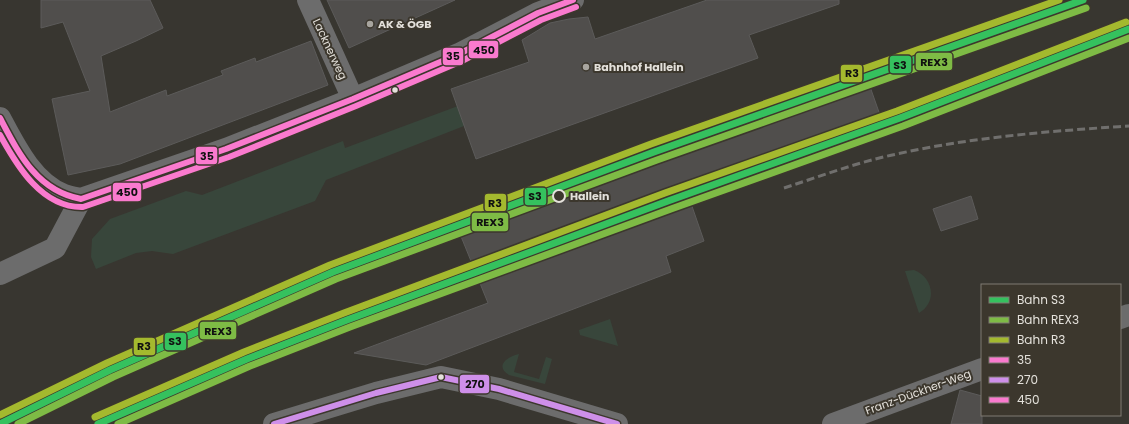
<svg xmlns="http://www.w3.org/2000/svg" width="1129" height="424" font-family="Poppins,sans-serif">
	<style>
		.green { fill: #38463b }
		.building { fill: #504e4c; stroke: #5c5b5a }
		.lines { fill: none; stroke-linecap: round; stroke-linejoin: round }
		.street { stroke: #6c6c6c; stroke-width: 22 }
		.rail { stroke: #706f6d; stroke-width: 3; stroke-dasharray: 8 4; stroke-linecap: butt }
		.bus-1-casing { stroke: #3c372d; stroke-width: 9 }
		.bus-2-casing { stroke: #3c372d; stroke-width: 9 }
		.bus-3-casing { stroke: #3c372d; stroke-width: 9 }
		.bus-1 { stroke: #fa7ace; stroke-width: 6 }
		.bus-2 { stroke: #ce8fe9; stroke-width: 6 }
		.bus-3 { stroke: #fa7ace; stroke-width: 6 }
		.rail-1-casing { stroke: #3c372d; stroke-width: 10 }
		.rail-2-casing { stroke: #3c372d; stroke-width: 10 }
		.rail-3-casing { stroke: #3c372d; stroke-width: 10 }
		.rail-1 { stroke: #35c15e; stroke-width: 7 }
		.rail-2 { stroke: #7ebb45; stroke-width: 7 }
		.rail-3 { stroke: #a4b92e; stroke-width: 7 }
		.poi-dot { fill: #a8a59f; stroke: #3c372d; stroke-width: 1.5 }
		.bus-dot { fill: #e4e1db; stroke: #3c372d; stroke-width: 1.5 }
		.stop-dot { fill: #3c372d; stroke: #e4e1db; stroke-width: 2 }
		.labels { text-anchor: middle; dominant-baseline: central; stroke-width: 4; stroke-linejoin: round; paint-order: stroke }
		.poi-label { font-size: 11px; font-weight: bold; fill: #e4e1db; stroke: #3c372d; text-anchor: start }
		.street-label { font-size: 11px; fill: #e4e1db; stroke: #3c372d }
		.stop-label { font-size: 11px; font-weight: bold; fill: #e4e1db; stroke: #3c372d; text-anchor: start }
		.line-badge { stroke: #3c372d; stroke-width: 1.5 }
		.pale-badge-label { font-size: 11px; text-anchor: middle; font-weight: bold; fill: #111 }
	</style>
	<rect width="100%" height="100%" fill="#383630"/>
	<!-- green -->
	<path class="green" d="M458 106 464 126 326 180 315 201 173 254 152 251 136 253 96 269 91 257 92 239 110 219 186 191 202 195 343 141 345 148Z
		M914 270C933 277 938 302 919 313L905 271Z
		M610 319 618 346 580 335 579 330Z
		M519 354 514 372 539 379 546 357 552 359 545 384 509 375C494 366 508 356 519 354Z"/>
	<!-- building -->
	<path class="building" d="M41 0H150L163 28 136 41 101 56 110 112 166 90 167 96 223 75 221 71 255 58 256 62 311 41 328 85 120 164 68 175 52 99 90 91 63 22 41 28Z
		M327 0H455L349 48Z
		M707 0H839V4L749 35 758 58 476 159 451 89 529 62 522 40 550 23 569 19 588 17 595 39Z
		M868 81 880 115 685 186 704 241 666 256 671 272 426 365 354 353 488 303 458 229Z
		M971 196 978 219 941 231 933 209Z
		M960 390 982 396V424H951Z"/>
	<g class="lines">
		<!-- street -->
		<path class="street" d="M308 0 353 99
			M0 118C15 146 32 182 64 195 69 197 76 198 81 199
			M0 274 55 248 81 199 226 149 353 99 459 54 538 13 573 0
			M1120 318 1129 315
			M274 424 376 393 441 377 499 389 617 424
			M833 424 982 369"/>
		<!-- rail -->
		<path class="rail" d="M784 188C821 176 858 162 897 154 973 137 1051 131 1129 126"/>
		<!-- bus-1 casing -->
		<g class="bus-1-casing">
			<path id="bus-1" d="M0 118C19 154 37 191 81 199
				M81 199 226 149 353 99 459 54 538 13 573 0"/>
		</g>
		<!-- bus-2 casing -->
		<g class="bus-2-casing">
			<path id="bus-2" d="M274 424 376 393 441 377 499 389 617 424"/>
		</g>
		<!-- bus-3 casing -->
		<g class="bus-3-casing">
			<path id="bus-3" d="M0 135C17 166 42 208 83 207L229 157 356 106 462 61 541 20 576 7"/>
		</g>
		<!-- bus-1 -->
		<use href="#bus-1" class="bus-1"/>
		<!-- bus-2 -->
		<use href="#bus-2" class="bus-2"/>
		<!-- bus-3 -->
		<use href="#bus-3" class="bus-3"/>
		<!-- rail-1 casing -->
		<g class="rail-1-casing">
			<path id="rail-1" d="M0 424 110 370 333 272 654 152 1083 0
				M98 424 247 359 347 320 668 201 900 118 1129 29"/>
		</g>
		<!-- rail-2 casing -->
		<g class="rail-2-casing">
			<path id="rail-2" d="M18 424 113 377 336 279 657 160 1086 8
				M118 424 250 366 350 327 671 209 903 126 1129 38"/>
		</g>
		<!-- rail-3 casing -->
		<g class="rail-3-casing">
			<path id="rail-3" d="M0 415 107 363 330 265 651 144 1059 0
				M95 417 244 352 344 313 665 193 897 111 1126 22"/>
		</g>
		<!-- rail-1 -->
		<use href="#rail-1" class="rail-1"/>
		<!-- rail-2 -->
		<use href="#rail-2" class="rail-2"/>
		<!-- rail-3 -->
		<use href="#rail-3" class="rail-3"/>
	</g>
	<!-- markers -->
	<g class="poi-dot">
		<circle cx="370" cy="24" r="4"/>
		<circle cx="586" cy="67" r="4"/>
	</g>
	<g class="bus-dot">
		<circle cx="395" cy="90" r="3.5"/>
		<circle cx="441" cy="377" r="3.5"/>
	</g>
	<circle class="stop-dot" cx="559" cy="196" r="6"/>
	<g class="labels">
		<!-- poi labels -->
		<g class="poi-label">
			<text x="378" y="24">AK &amp; ÖGB</text>
			<text x="594" y="67">Bahnhof Hallein</text>
		</g>
		<!-- street labels -->
		<g class="street-label">
			<text transform="translate(330 49) rotate(65)">Lacknerweg</text>
			<text transform="translate(918 392) rotate(-20)">Franz-Dückher-Weg</text>
		</g>
		<!-- stop labels -->
		<g class="stop-label">
			<text x="570" y="196">Hallein</text>
		</g>
	</g>
	<g class="line-badge">
		<rect x="468" y="40" width="31" height="19" rx="4" fill="#fa7ace"/>
		<rect x="442" y="47" width="22" height="19" rx="4" fill="#fa7ace"/>
		<rect x="915" y="52" width="38" height="19" rx="4" fill="#7ebb45"/>
		<rect x="889" y="55" width="23" height="19" rx="4" fill="#35c15e"/>
		<rect x="840" y="64" width="23" height="19" rx="4" fill="#a4b92e"/>
		<rect x="195" y="146" width="23" height="19" rx="4" fill="#fa7ace"/>
		<rect x="112" y="182" width="30" height="20" rx="4" fill="#fa7ace"/>
		<rect x="524" y="187" width="23" height="19" rx="4" fill="#35c15e"/>
		<rect x="484" y="193" width="23" height="19" rx="4" fill="#a4b92e"/>
		<rect x="471" y="212" width="38" height="20" rx="4" fill="#7ebb45"/>
		<rect x="199" y="321" width="38" height="19" rx="4" fill="#7ebb45"/>
		<rect x="164" y="332" width="23" height="19" rx="4" fill="#35c15e"/>
		<rect x="133" y="337" width="23" height="19" rx="4" fill="#a4b92e"/>
		<rect x="459" y="374" width="31" height="20" rx="4" fill="#ce8fe9"/>
	</g>
	<g class="pale-badge-label">
		<text x="484" y="54">450</text>
		<text x="453" y="60">35</text>
		<text x="934" y="66">REX3</text>
		<text x="900" y="69">S3</text>
		<text x="852" y="77">R3</text>
		<text x="207" y="160">35</text>
		<text x="127" y="196">450</text>
		<text x="535" y="200">S3</text>
		<text x="495" y="207">R3</text>
		<text x="490" y="226">REX3</text>
		<text x="218" y="335">REX3</text>
		<text x="175" y="345">S3</text>
		<text x="144" y="350">R3</text>
		<text x="475" y="388">270</text>
	</g>
	<!-- legend -->
	<rect x="981" y="284" width="140" height="132" fill="#3c372d" stroke="#7f7b73"/>
	<rect x="989" y="297" width="20" height="6" fill="#35c15e" stroke="#7f7b73"/>
	<text x="1017" y="304" font-size="12" fill="#e4e1db">Bahn S3</text>
	<rect x="989" y="317" width="20" height="6" fill="#7ebb45" stroke="#7f7b73"/>
	<text x="1017" y="324" font-size="12" fill="#e4e1db">Bahn REX3</text>
	<rect x="989" y="337" width="20" height="6" fill="#a4b92e" stroke="#7f7b73"/>
	<text x="1017" y="344" font-size="12" fill="#e4e1db">Bahn R3</text>
	<rect x="989" y="357" width="20" height="6" fill="#fa7ace" stroke="#7f7b73"/>
	<text x="1017" y="364" font-size="12" fill="#e4e1db">35</text>
	<rect x="989" y="377" width="20" height="6" fill="#ce8fe9" stroke="#7f7b73"/>
	<text x="1017" y="384" font-size="12" fill="#e4e1db">270</text>
	<rect x="989" y="397" width="20" height="6" fill="#fa7ace" stroke="#7f7b73"/>
	<text x="1017" y="404" font-size="12" fill="#e4e1db">450</text>
</svg>
